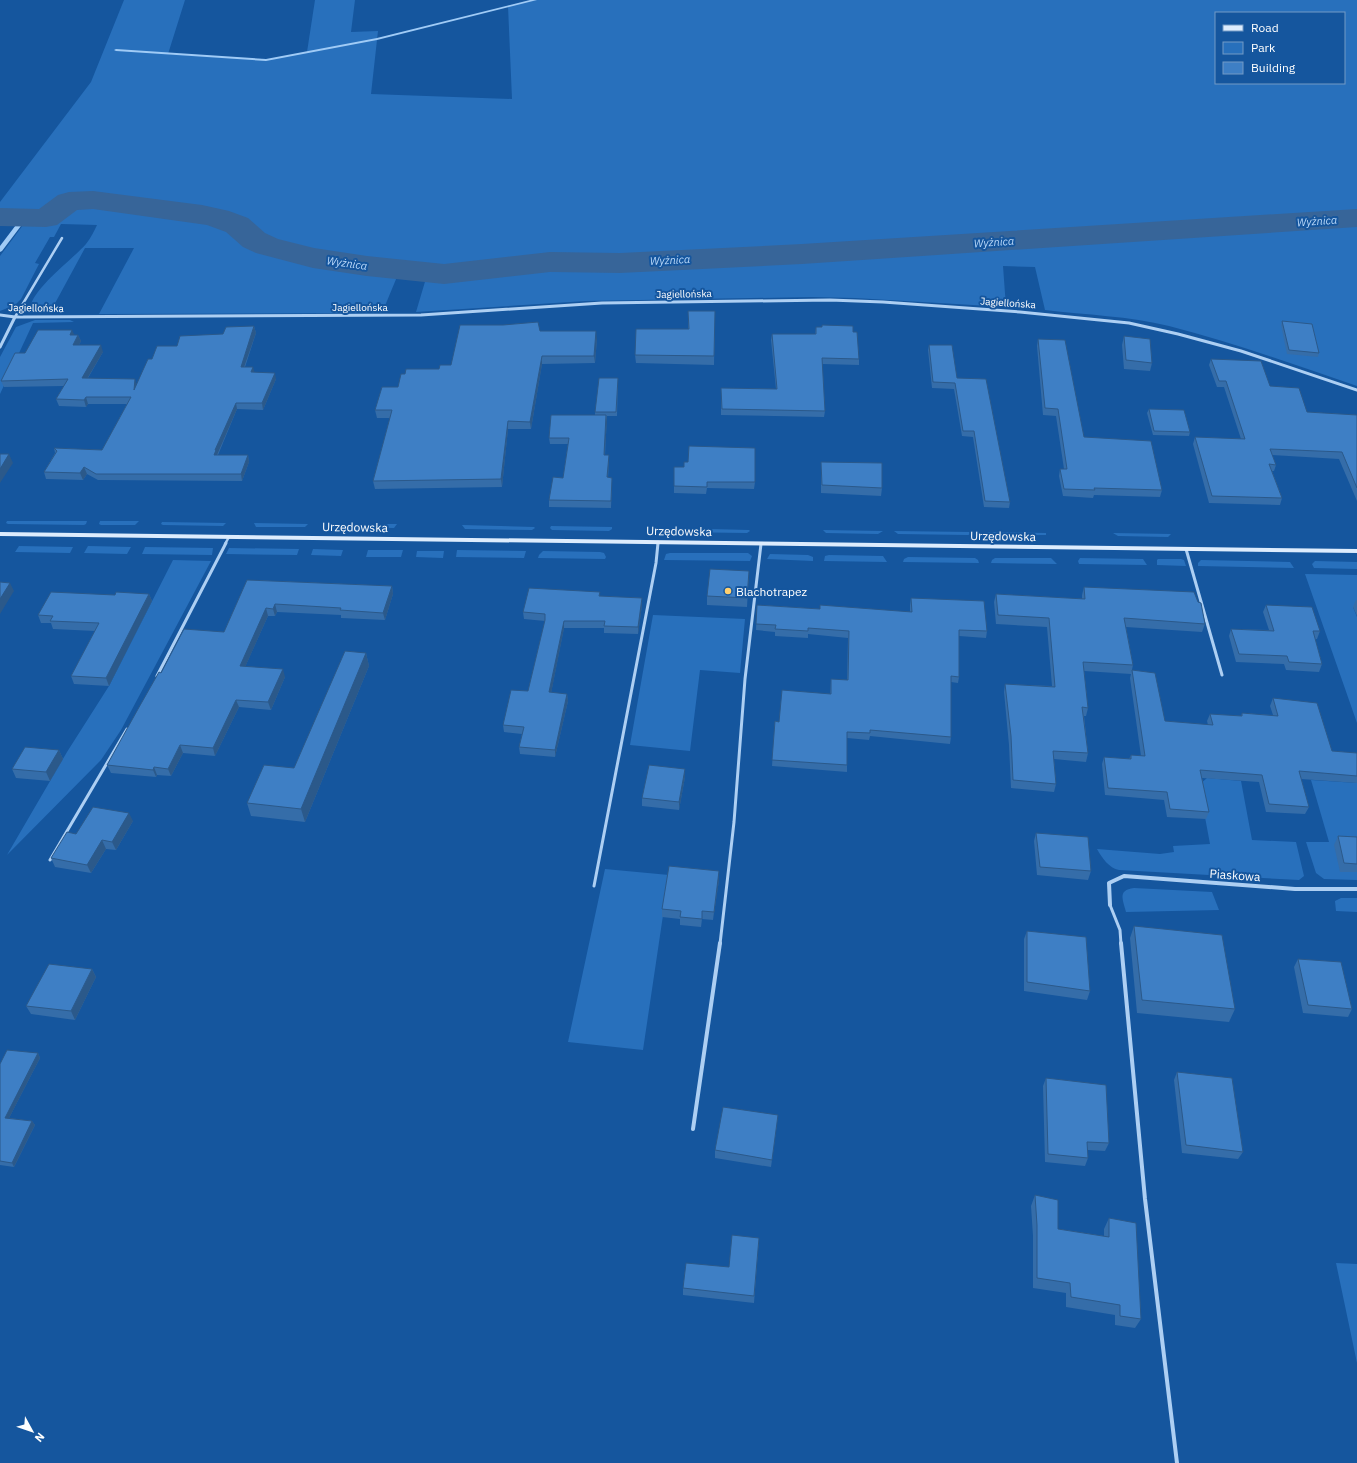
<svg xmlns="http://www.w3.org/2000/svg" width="1357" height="1463" font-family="'IBM Plex Sans',sans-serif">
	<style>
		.green { fill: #2870bc; fill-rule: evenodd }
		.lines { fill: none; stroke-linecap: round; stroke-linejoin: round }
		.stream { fill: #a0cbf6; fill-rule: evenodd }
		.river { fill: #376599; fill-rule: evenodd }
		.lane-far2 { stroke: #adcff3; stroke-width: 2.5 }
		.lane-far1 { stroke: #adcff3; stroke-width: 3 }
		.lane { stroke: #adcff3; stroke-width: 4 }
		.street-far1 { stroke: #adcff3; stroke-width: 3 }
		.street { stroke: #adcff3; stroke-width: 4 }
		.secondary { fill: #ddecfd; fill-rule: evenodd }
		.wall { fill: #356da9 }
		.shaded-wall { fill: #2b598a }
		.building { fill: #3e7fc5; stroke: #2b598a }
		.poi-dot { fill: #ffd06f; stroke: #15569e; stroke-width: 1.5 }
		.labels { text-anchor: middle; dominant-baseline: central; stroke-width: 4; stroke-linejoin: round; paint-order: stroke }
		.far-street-label { font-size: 10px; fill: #fff; stroke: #15569e }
		.far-water-label { font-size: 11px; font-style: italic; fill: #bad9fa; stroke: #15569e }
		.street-label { font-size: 12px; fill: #fff; stroke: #15569e }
		.poi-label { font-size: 12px; fill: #fff; stroke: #15569e; text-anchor: start }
	</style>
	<rect width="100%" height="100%" fill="#15569e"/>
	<!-- green -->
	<path class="green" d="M124 0H185L168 54 266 60 307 52 315 0H355L351 32 378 31 371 94 512 99 508 6 535 0H1357V386C1295 365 1232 342 1169 326 1129 316 1086 315 1045 310L1035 267 1003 266 1006 307 855 298 812 297 586 301 416 312 427 275 399 272 382 313 99 314 134 248H85L53 307C46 311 35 317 30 308 33 288 73 259 86 244 91 238 94 231 97 225L61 224 54 237H50L35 263 39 264 21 299 15 305 0 311V256L26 221 0 220V202L91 82ZM1216 13H1344V83H1216Z
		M35 320H70L74 322 33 323 0 394V357L16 327Z
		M7 521H87L86 524 84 525 8 524 6 523Z
		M100 521H139L135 525H101L99 524Z
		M162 522 226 523 223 526 163 525 161 524Z
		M254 523 308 524 305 527H256Z
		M334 524H397L394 528 337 527 334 526Z
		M462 525 534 527 535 528 532 530 465 529Z
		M551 526 612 527V529L609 531 552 530 550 528Z
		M671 528 749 530 750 531 747 533 674 532Z
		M823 530 883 531 878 534 826 533Z
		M894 531 971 532V534L968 535 898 534Z
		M987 532 1046 533V535H992Z
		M1113 533 1171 534 1168 537 1118 536Z
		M19 546 73 547 70 553 15 552Z
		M88 546 131 547 127 554 84 553Z
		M145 547 213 548 212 555 142 554Z
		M229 548 299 549 297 555 226 554Z
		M313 549 343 550 341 556 311 555Z
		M368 550H403L401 557H366Z
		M457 550 526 551 524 558 456 557Z
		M417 551H444L443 558 416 557Z
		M543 551 600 552 604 553 606 557 605 559 538 558 539 555Z
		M670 553H748L752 556 750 561 664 560 666 554Z
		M770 554 808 555 813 557V561L767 559Z
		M829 555 883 556 887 562 824 561 825 556Z
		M908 557 975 558 978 560 979 563 903 562 904 559Z
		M995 558H1051L1057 564 991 563 992 560Z
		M1080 558 1143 559 1147 565 1079 564 1078 561Z
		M1158 559H1181L1184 560 1186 566 1157 565V560Z
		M173 560 211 561 121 730 101 760 7 855 67 752 109 686Z
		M1201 560 1290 562 1294 568 1198 566V563Z
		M1315 561 1357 562V569L1314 568 1312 564Z
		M1305 574 1357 575V607H1353L1357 617V723Z
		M653 615 745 619 740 673 700 670 690 751 630 745Z
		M1207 778 1241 781 1252 840 1296 842 1304 876 1299 880 1119 870C1109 868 1102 858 1097 849L1160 854 1174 852 1173 846 1210 844 1199 785Z
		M1311 780 1357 783V880L1324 879 1316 873 1306 842H1329Z
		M605 869 669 875 643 1050 568 1042Z
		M1134 888 1212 892 1219 910 1126 912C1123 900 1117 890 1134 888Z
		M1341 898H1357V912L1336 911 1335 901Z
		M1336 1263 1357 1264V1363Z"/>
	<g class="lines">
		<!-- stream -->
		<path class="stream" d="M530 0H537L377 40 266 61 116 51 114 50 116 49 266 59 377 38Z
			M22 217 27 218 2 251 0 252V246Z"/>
		<!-- river -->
		<path class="river" d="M93 191 202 205 229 211 248 218 265 233 278 239 314 248 367 256 444 264 550 252 620 253 802 244 1357 209V227L802 264 620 273 550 272 444 284 367 276 313 268 256 253 243 247 226 232 207 225 93 209 77 210 57 225 46 227 0 226V208L39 209 58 195 69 192Z"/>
		<!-- lane-far2 -->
		<path class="lane-far2" d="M15 317 62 238
			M225 544 229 537
			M658 544V542"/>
		<!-- lane-far1 -->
		<path class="lane-far1" d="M1186 549 1222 675
			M157 676 226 543
			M50 860 127 729
			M594 886 656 563 658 543
			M1110 905 1120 930 1121 944
			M720 944 734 822 745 679 761 544"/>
		<!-- lane -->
		<path class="lane" d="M1121 943 1145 1199 1177 1463
			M693 1129 720 943"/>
		<!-- street-far1 -->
		<path class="street-far1" d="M0 315 15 317 421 315 602 303 830 300 883 302 1020 312 1129 323 1178 334 1241 351 1357 390
			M0 347 15 317"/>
		<!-- street -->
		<path class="street" d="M1110 905 1109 883 1124 876 1295 889H1357"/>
		<!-- secondary -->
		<path class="secondary" d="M0 532 1357 549V553L0 536Z"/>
	</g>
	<!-- wall -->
	<path class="wall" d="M688 311H715L714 365 636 363 635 355 688 329Z
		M1282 321 1319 353 1318 357 1287 354 1281 325Z
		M503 325 540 331 597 339 595 363 542 364 531 429H508L502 487 375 489 373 481 390 418H377L375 410 398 387 405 374 439 369 451 365Z
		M254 326 256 333 245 367 254 372 276 379 263 410 237 409 218 455H248L249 462 242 481 98 480 87 474 83 480 46 479 44 472 55 453 54 448 102 450 127 404H88L86 407 59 406 56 399 64 386 4 387 1 381 74 335H78L81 341 79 345 103 352 88 378 136 385 152 359 177 346Z
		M816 327 859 359V365L822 364 825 411 824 417 721 415V388L776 389 771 340 772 334H815Z
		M1124 336 1152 363 1150 371 1124 369 1122 345Z
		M1038 339 1084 437 1162 490 1160 497 1094 495 1093 498 1063 496 1059 476 1060 469H1064L1056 416 1043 415 1037 346Z
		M929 345 957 378 1010 502 1009 508 984 507 973 437 962 436 954 389 932 388 928 350Z
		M1211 359 1270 386 1307 412 1357 415V501L1339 459 1272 455 1276 465 1274 471H1272L1282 498 1280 505 1209 503 1193 444 1195 437 1241 439 1224 387H1217L1209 365Z
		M618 378 617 416H607L605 455 609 462 608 478H612L611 508 549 507V500L563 478 568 444H550L549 438 595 415V412Z
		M1149 409 1190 432 1189 436 1153 435 1147 413Z
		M821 462 882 488 881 496 821 493Z
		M674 467 755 482 754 489 707 488 706 494 674 493Z
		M749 571 747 607 707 605V596Z
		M247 580 392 586 393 594 385 620 341 618V615L277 612 275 616H268L245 667 285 677 271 710 239 707 215 756 183 753 171 776 157 775 156 777 111 773 107 765 161 673 224 632Z
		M1084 587 1205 624 1202 632 1126 627 1133 665 1131 674 1084 671 1088 708 1086 716H1084L1088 753 1086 762 1054 759 1056 784 1054 792 1011 788 1009 745 1004 692 1005 684 1052 686 1047 627 996 624 994 602 996 594 1082 599V595Z
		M600 592V596L642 598V605L638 634 604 633V628H564L551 693 567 694 568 701 555 757 520 754 519 747 522 734 504 732 503 725 528 691 545 621 524 619 523 612Z
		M149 594 152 601 109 686 74 684 71 676 95 631 53 629 51 623H41L38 615 115 595Z
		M911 598 987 631 986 638 959 636V677L958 683 951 682V737L950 744 870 736 869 740 847 738V772L772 766 775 721 779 722 830 694 831 679 847 680 848 638 808 634V638L775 636V632L756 630 757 605 820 609 910 612V605Z
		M1356 600H1357V616L1353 607Z
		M1266 605 1320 631 1317 639H1315L1322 664 1319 672 1286 670 1284 664 1236 662 1229 636 1231 629 1269 630 1263 612Z
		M366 653 369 666 305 822 251 816 247 803 294 768Z
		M1132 670 1165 721 1208 725 1207 721 1210 714 1241 716 1242 713 1273 715 1270 706 1273 698 1332 751 1357 753V783L1301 779 1309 807 1305 814 1266 812 1259 782 1202 778 1209 812 1206 819 1167 817 1164 800 1105 795 1102 764 1104 757 1129 759 1131 755 1141 756 1130 678Z
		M59 750 63 759 50 781 16 778 12 769Z
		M685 777 679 810 642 806V798Z
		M133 821 116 850 106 849 91 873 55 867 51 858 76 834Z
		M1036 833 1091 871 1088 880 1037 875 1034 841Z
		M1338 836 1357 837V872H1340L1334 845Z
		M719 880 713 920 702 919 701 927 680 925V919L662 917V909Z
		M1134 926 1235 1009 1229 1022 1137 1013 1130 938Z
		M1027 931 1090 991 1087 1000 1024 991V939Z
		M1298 959 1352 1009 1348 1017 1303 1013 1294 967Z
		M92 969 96 977 75 1020 31 1014 26 1006Z
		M38 1053 40 1058 9 1118 32 1121 35 1125 14 1167 0 1165V1064Z
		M1177 1072 1243 1152 1238 1159 1182 1153 1174 1080Z
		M1046 1078 1109 1143 1105 1151 1088 1150V1158L1085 1166 1045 1162 1043 1086Z
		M777 1123 771 1167 715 1158V1150Z
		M1035 1195 1058 1229 1104 1236V1229L1109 1218 1141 1319 1135 1328 1115 1325V1315L1066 1307V1293L1033 1288V1236L1031 1206Z
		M759 1238 754 1303 683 1295V1288L729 1267Z"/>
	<!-- shaded-wall -->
	<path class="shaded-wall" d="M254 326 256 333 242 373 241 367Z
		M72 330 75 336 70 335Z
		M596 331 597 339 595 363 594 356Z
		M78 335 81 341 76 351 73 345Z
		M101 345 103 352 84 384 82 378Z
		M542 356V364L531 429 530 422Z
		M253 367 255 374 251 372Z
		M275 373 276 379 263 410 262 403Z
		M135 379 137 386 134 390Z
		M86 397 88 404 86 407 84 400Z
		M236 403 237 409 217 455H214L215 450Z
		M606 415 607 422 604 462V455Z
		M508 421V429L502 487 501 479Z
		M9 454 13 463 0 483V469Z
		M248 455 249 462 242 481 241 474Z
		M609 455V462L607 484V477Z
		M84 467 87 474 83 480 80 473Z
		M612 478V485L611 508V501Z
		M10 583 14 591 0 614V599Z
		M392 586 393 594 385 620 383 613Z
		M149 594 152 601 109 686 106 678Z
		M642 598V605L638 634V627Z
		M275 604 277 612 275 616 273 609Z
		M266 608 268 616 242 674 240 666Z
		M564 621V628L550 699 549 692Z
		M366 653 369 666 305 822 301 809Z
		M283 669 285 677 271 710 268 702Z
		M567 694 568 701 555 757V750Z
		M236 700 239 707 215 756 213 748Z
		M180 745 183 753 171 776 168 769Z
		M59 750 63 759 50 781 46 772Z
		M154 767 157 775 156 777 153 770Z
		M685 769V777L679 810V802Z
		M129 813 133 821 116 850 112 842Z
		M102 840 106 849 91 873 87 865Z
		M719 871V880L713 920 714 912Z
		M92 969 96 977 75 1020 71 1011Z
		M38 1053 40 1058 7 1122 5 1118Z
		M32 1121 35 1125 14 1167 12 1163Z"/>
	<!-- building -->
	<path class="building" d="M688 311H715L714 356 635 355 636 329H689Z
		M1282 321 1312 324 1319 353 1289 350Z
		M538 322 540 331H596L594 356H542L530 422 508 421 501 479 373 481 392 410H375L382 387H398L401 374H405L406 369H439L440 365H451L460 325H503Z
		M822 325 853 326V332H857L859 359 822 358 825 411 722 409 721 388 777 389 772 334H816V327H822Z
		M254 326 241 367H253L251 372 275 373 262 403H236L215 450H216L214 455H248L241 474H96L84 467 80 473 44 472 57 451 54 448 102 450 131 397H86L84 400 56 399 68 379 1 381 15 353H25L38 330H72L70 335H78L73 345H101L82 378 135 379 134 390 148 359H152L157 346H177L180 336 223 334 226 327Z
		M1124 336 1150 339 1152 363 1126 360Z
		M1038 339 1065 340 1084 437 1151 441 1162 490 1094 488 1095 490 1064 489 1060 469H1067L1058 409 1045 408Z
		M929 345H952L957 378 986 379 1010 502 985 501 974 431H963L955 383 933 382Z
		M1211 359 1261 361 1270 386 1299 388 1307 412 1357 415V488L1342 452 1270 449 1276 465 1269 464 1282 498 1212 496 1195 437 1245 439 1226 381H1219Z
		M599 378H618L616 412H595Z
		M1149 409 1184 410 1190 432 1154 431Z
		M551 415H606L604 455H609L607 477 612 478 611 501 549 500 553 477 563 478 569 438H549Z
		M689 446 755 448V482H707V487L674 486V467H684V462H688Z
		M0 454H9L0 469Z
		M821 462 882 463V488L822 485Z
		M710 569 749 571 747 598 707 596Z
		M247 580 392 586 383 613 340 610 341 608 275 604 273 609 266 608 240 666 283 669 268 702 236 700 213 748 180 745 168 769 154 767 153 770 107 765 138 709 159 672 161 673 184 629 224 632Z
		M0 582 10 583 0 599Z
		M1084 587 1194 592 1198 602 1201 603 1205 624 1124 618 1133 665 1083 662 1088 708 1082 707 1088 753 1053 751 1056 784 1013 780 1011 736 1005 684 1055 687 1049 618 998 615 996 594 1085 599Z
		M529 588 600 592 599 596 642 598 638 627 604 626 605 621H564L549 692 567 694 555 750 519 747 524 727 503 725 511 690 528 691 545 620V614L523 612Z
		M51 592 115 595 116 592 149 594 106 678 71 676 99 623 50 621 53 616 38 615Z
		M911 598 984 601 987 631 959 630V677L951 676V737L870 730V733L847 732V765L772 760 775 721 779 722 782 690 831 694V679L848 680 849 631 808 628V631L775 629 776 625 756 624 757 605 820 609V605L912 612Z
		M1266 605 1312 607 1320 631H1313L1322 664 1289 662 1287 656 1239 654 1231 629 1274 631Z
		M345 651 366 653 301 809 247 803 264 765 294 768Z
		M1132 670 1155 673 1165 721 1213 725 1210 714 1242 716V713L1278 716 1273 698 1317 703 1332 751 1357 753V776L1299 771 1309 807 1269 804 1262 775 1200 770 1209 812 1170 809 1167 792 1108 788 1104 757 1131 759V755L1145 756Z
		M25 747 59 750 46 772 12 769Z
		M649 765 685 769 679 802 642 798Z
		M93 807 129 813 112 842 102 840 87 865 51 858 67 832 76 834Z
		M1036 833 1088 837 1091 871 1040 867Z
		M1338 836 1357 837V864L1344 863Z
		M669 866 719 871 714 912 702 911V919L680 917 681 911 662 909Z
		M1134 926 1222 935 1235 1009 1142 1000Z
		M1027 931 1086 937 1090 991 1027 982Z
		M1298 959 1341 962 1352 1009 1308 1005Z
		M49 964 92 969 71 1011 26 1006Z
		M7 1050 38 1053 5 1118 32 1121 12 1163 0 1161V1064Z
		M1177 1072 1232 1078 1243 1152 1186 1145Z
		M1046 1078 1106 1085 1109 1143 1087 1142 1088 1158 1048 1154Z
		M723 1107 778 1115 772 1160 715 1150Z
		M1035 1195 1058 1200V1229L1109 1237V1218L1136 1223 1141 1319 1120 1316V1305L1071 1297 1070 1283 1037 1278V1225Z
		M732 1235 759 1238 754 1296 683 1288 686 1263 729 1267Z"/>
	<!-- markers -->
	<circle class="poi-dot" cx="728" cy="591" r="4"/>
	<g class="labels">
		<!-- far-street labels -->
		<g class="far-street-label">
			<text transform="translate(684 294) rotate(-1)">Jagiellońska</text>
			<text transform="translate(1008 303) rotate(4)">Jagiellońska</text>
			<text x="360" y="307">Jagiellońska</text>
			<text transform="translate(36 308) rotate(1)">Jagiellońska</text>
		</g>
		<!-- far-water labels -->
		<g class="far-water-label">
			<text transform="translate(1317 221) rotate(-4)">Wyżnica</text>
			<text transform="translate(994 242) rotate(-4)">Wyżnica</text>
			<text transform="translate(670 260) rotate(-3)">Wyżnica</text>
			<text transform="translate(347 263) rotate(8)">Wyżnica</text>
		</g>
		<!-- street labels -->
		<g class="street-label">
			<text transform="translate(355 527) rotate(1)">Urzędowska</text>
			<text transform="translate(679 531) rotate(1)">Urzędowska</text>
			<text transform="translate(1003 536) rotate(1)">Urzędowska</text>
			<text transform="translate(1235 875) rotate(4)">Piaskowa</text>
		</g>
		<!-- poi labels -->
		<g class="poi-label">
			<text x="736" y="591">Blachotrapez</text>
		</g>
	</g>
	<!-- legend -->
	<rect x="1215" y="12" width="130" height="72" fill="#15569e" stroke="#739ac5"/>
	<rect x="1223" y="25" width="20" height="6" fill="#ddecfd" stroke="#739ac5"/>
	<text x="1251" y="32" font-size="12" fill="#ffffff">Road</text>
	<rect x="1223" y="42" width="20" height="12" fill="#2870bc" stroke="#739ac5"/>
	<text x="1251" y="52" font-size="12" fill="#ffffff">Park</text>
	<rect x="1223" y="62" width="20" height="12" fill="#3e7fc5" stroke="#739ac5"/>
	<text x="1251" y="72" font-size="12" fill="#ffffff">Building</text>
	<!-- north arrow -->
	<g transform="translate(32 1431) rotate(130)" stroke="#15569e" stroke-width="3" paint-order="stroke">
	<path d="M0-3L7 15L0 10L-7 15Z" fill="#ffffff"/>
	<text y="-6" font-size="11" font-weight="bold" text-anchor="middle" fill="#ffffff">N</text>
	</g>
</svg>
